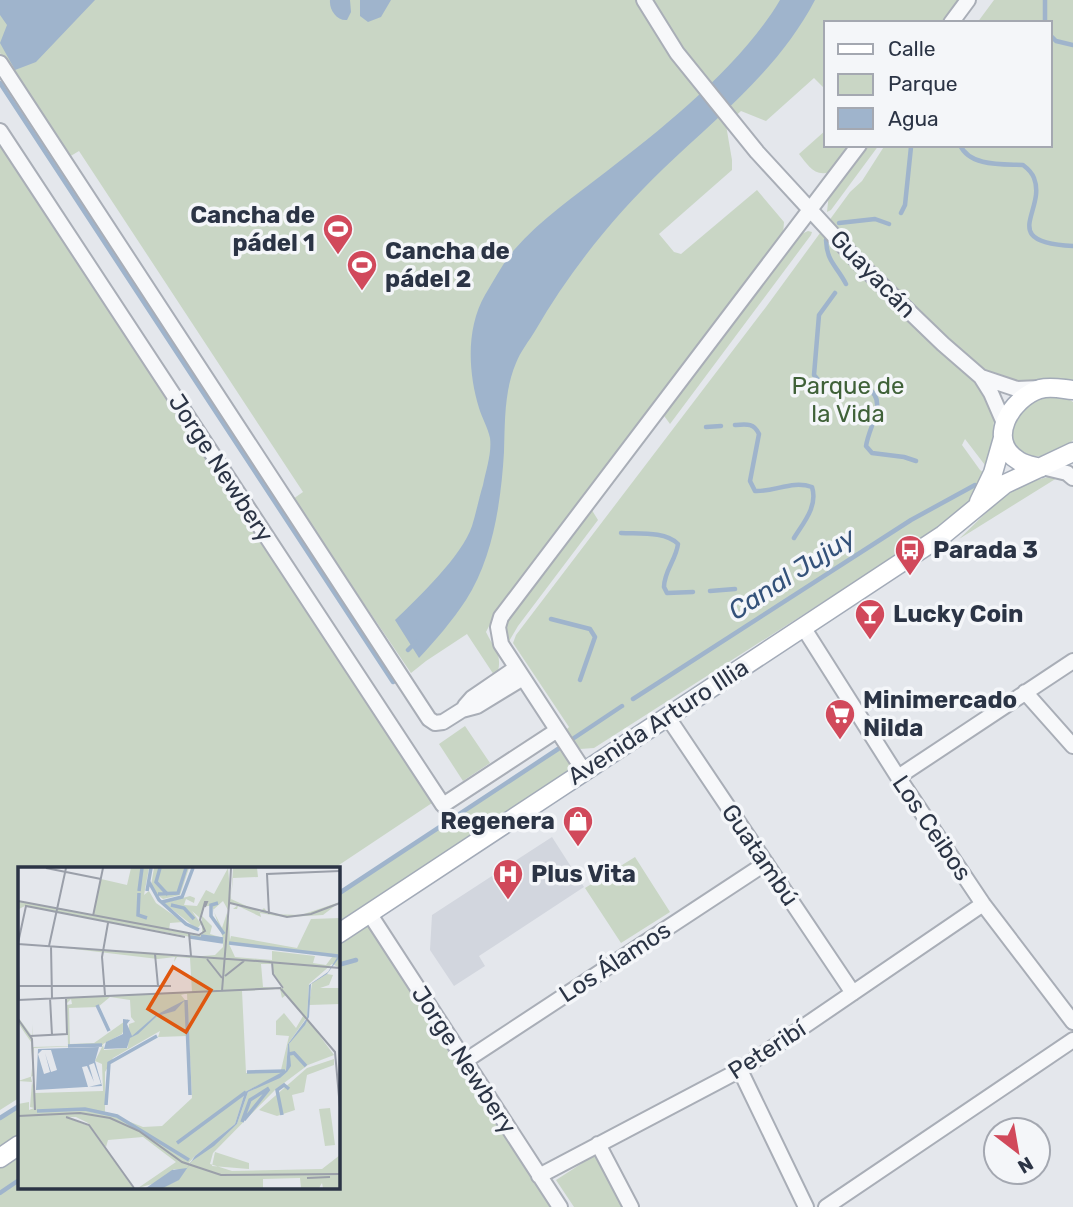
<svg xmlns="http://www.w3.org/2000/svg" width="1073" height="1207" font-family="Rubik,sans-serif">
	<style>
		.built { fill: #d2d6de }
		.green { fill: #c9d6c5 }
		.water { fill: #9fb4cc }
		.lines { fill: none; stroke-linecap: round; stroke-linejoin: round }
		.stream { stroke: #9fb4cc; stroke-width: 4.5 }
		.minor-casing { stroke: #a9aeb7; stroke-width: 18 }
		.major-casing { stroke: #a3abb8; stroke-width: 21 }
		.minor { stroke: #f7f8fa; stroke-width: 14 }
		.major { stroke: #fff; stroke-width: 18 }
		.labels { text-anchor: middle; dominant-baseline: central; stroke-width: 7; stroke-linejoin: round; paint-order: stroke }
		.poi-label { font-size: 24px; font-weight: bold; fill: #2b3445; stroke: #f4f6f9; text-anchor: start }
		.street-label { font-size: 24px; fill: #2b3445; stroke: #f4f6f9 }
		.park-label { font-size: 24px; fill: #3f6138; stroke: #f4f6f9 }
		.water-label { font-size: 26px; font-style: italic; fill: #34527a; stroke: #f4f6f9 }
		.inset-river { fill: none; stroke: #9fb4cc; stroke-width: 3.5 }
		.inset-road { fill: none; stroke: #9a9fa9; stroke-width: 2 }
		.view { fill: #df570f; fill-opacity: 0.15; stroke: #df570f; stroke-width: 3.5 }
		.inset-edge { fill: none; stroke: #2b3445; stroke-width: 3.5 }
	</style>
	<rect width="100%" height="100%" fill="#e4e7ec"/>
	<!-- built -->
	<path class="built" d="M552 837 584 887 479 956 485 966 454 986 430 950 432 915Z"/>
	<!-- green -->
	<path class="green" d="M0 0H961L944 23H826V90L814 78 766 121 741 111 726 125 732 160V170L659 234 674 252 681 254 757 190 784 222 783 235 492 620 486 632C494 649 502 652 498 672L494 675 467 634 426 661 411 673 293 499 303 492 79 151 69 157 0 53Z
		M994 0H1073V383L1023 384 996 377 991 407 994 418 993 447 988 469 965 439 962 445 980 470 986 474C976 494 967 507 950 521L594 748 580 749 565 731 569 727 513 643 516 635 766 307 850 192 862 181 885 145H1050V23H977Z
		M826 130V145H851L830 172C814 177 808 165 799 154Z
		M864 145H879L831 210 827 212 829 193Z
		M0 146 432 803 333 869H19V1098L0 1110Z
		M808 231 812 232 811 235 670 424 662 413 797 236Z
		M1044 396H1064L1073 402V440C1059 456 1036 462 1018 450 1003 426 1022 406 1044 396Z
		M1049 477 1057 478 959 539C987 513 1009 484 1049 477Z
		M590 507 598 520 518 626 508 643 506 632 508 617Z
		M465 726 490 763 463 781 439 744Z
		M558 749 584 771 369 913 560 1207H0V1118L19 1106V1188H338V894Z
		M635 857 670 912 621 943 585 888Z
		M598 1153 626 1207H574L556 1180Z"/>
	<!-- water -->
	<path class="water" d="M0 0H95L36 62 15 70 0 43 7 25 0 15Z
		M330 0H350L351 12 347 20C337 21 329 10 330 0Z
		M360 0H391L381 17 368 22 360 16Z
		M780 0H815C779 69 718 117 663 169 613 217 569 272 535 331 529 341 520 352 516 363 504 391 505 423 504 452 501 502 493 558 466 600 452 621 436 640 419 658L395 620C418 598 462 556 472 526 476 513 479 498 483 485 486 470 492 453 490 438 488 428 482 418 479 408 468 372 466 328 485 295 494 280 503 263 514 250 541 219 575 196 607 171 665 127 743 63 780 0Z"/>
	<g class="lines">
		<!-- stream -->
		<path class="stream" d="M1045 23V0
			M1050 35 1056 41 1073 45
			M0 83 393 682
			M960 145C970 167 1003 164 1023 165 1027 168 1032 173 1034 178 1047 211 996 242 1073 246
			M901 213 905 205 911 147
			M839 223 875 219 889 224
			M826 240C827 262 836 265 846 284
			M835 293 819 315 814 375 820 382C842 387 885 377 876 414 873 425 868 434 866 446L872 453 904 457 916 461
			M735 425C747 424 754 423 759 434L750 481 755 491C775 492 792 480 812 487 818 506 804 522 794 538
			M706 427 721 426
			M621 533C639 534 665 531 678 544 676 560 664 571 664 587L667 593 693 592
			M710 591 735 589
			M551 619 590 629 595 637 580 680
			M408 650 416 642
			M633 699 911 520 975 485
			M574 738 622 706
			M338 894 558 749
			M338 965 356 960
			M0 1118 19 1106
			M0 1193 19 1180"/>
		<!-- minor casing -->
		<g class="minor-casing">
			<path id="minor" d="M644 0 677 53 757 152 860 264 943 344 981 377 991 393 1004 423
				M951 23 968 0
				M0 63 429 719 435 723 443 722 462 710 477 706 523 678
				M0 131 443 805 556 731
				M981 377 1017 389 1040 388
				M1042 467 1067 473 1073 478
				M803 627 898 777 983 904 1073 1022
				M1025 692 1073 746
				M465 706 472 698 516 668
				M667 716 853 993
				M584 771 501 644 498 627 501 617 859 145
				M898 777 1073 661
				M369 913 560 1207
				M465 1061 766 863
				M740 1070 806 1207
				M598 1144 631 1207
				M539 1176 740 1070 983 904
				M826 1207 1073 1040"/>
		</g>
		<!-- major casing -->
		<g class="major-casing">
			<path id="major" d="M1040 468C1033 466 1025 465 1019 461 985 441 1011 398 1040 389 1051 386 1062 389 1073 390
				M979 502 993 473 1003 438
				M338 934 943 535 1005 484 1073 452
				M0 1158 19 1145"/>
		</g>
		<!-- minor -->
		<use href="#minor" class="minor"/>
		<!-- major -->
		<use href="#major" class="major"/>
	</g>
	<!-- icons -->
	<defs>
		<g id="stadium-pin" transform="scale(1.575)"><path d="M0 17L-7.5 6A9.5 9.5 0 1 1 7.5 6Z" fill="#d1495b" stroke="#f4f6f9"/><path d="M0-5a6.5 5 0 1 0 0 10a6.5 5 0 1 0 0-10ZM-3.5-1.8h7v3.6h-7Z" fill="#fff"/></g>
		<g id="bus-pin" transform="scale(1.575)"><path d="M0 17L-7.5 6A9.5 9.5 0 1 1 7.5 6Z" fill="#d1495b" stroke="#f4f6f9"/><path d="M-5-6H5V4H4V6H2V4H-2V6H-4V4H-5ZM-3.5-4V0h7V-4ZM-3.5 1.2v1.5H-2V1.2ZM2 1.2v1.5H3.5V1.2Z" fill="#fff"/></g>
		<g id="bar-pin" transform="scale(1.575)"><path d="M0 17L-7.5 6A9.5 9.5 0 1 1 7.5 6Z" fill="#d1495b" stroke="#f4f6f9"/><path d="M-6-5H6L.8 .8V4.5H3.5V6h-7V4.5H-.8V.8Z" fill="#fff"/></g>
		<g id="supermarket-pin" transform="scale(1.575)"><path d="M0 17L-7.5 6A9.5 9.5 0 1 1 7.5 6Z" fill="#d1495b" stroke="#f4f6f9"/><path d="M-6-5.5h2.5l.6 2H6L4.5 2H-2.5L-4.4-4H-6ZM-1.5 3.2a1.3 1.3 0 1 0 .1 0ZM3 3.2a1.3 1.3 0 1 0 .1 0Z" fill="#fff"/></g>
		<g id="shop-pin" transform="scale(1.575)"><path d="M0 17L-7.5 6A9.5 9.5 0 1 1 7.5 6Z" fill="#d1495b" stroke="#f4f6f9"/><path d="M-5-2.5h2.3a2.7 3.5 0 0 1 5.4 0H5L5.5 6h-11ZM-1.5-2.5h3a1.5 2.3 0 0 0-3 0Z" fill="#fff"/></g>
		<g id="hospital-pin" transform="scale(1.575)"><path d="M0 17L-7.5 6A9.5 9.5 0 1 1 7.5 6Z" fill="#d1495b" stroke="#f4f6f9"/><path d="M-5-5h3v3.5h4V-5h3V5h-3V1.5h-4V5h-3Z" fill="#fff"/></g>
	</defs>
	<g fill-rule="evenodd">
		<use href="#stadium-pin" x="338" y="229"/>
		<use href="#stadium-pin" x="362" y="265"/>
		<use href="#bus-pin" x="910" y="550"/>
		<use href="#bar-pin" x="870" y="614"/>
		<use href="#supermarket-pin" x="840" y="714"/>
		<use href="#shop-pin" x="578" y="821"/>
		<use href="#hospital-pin" x="508" y="874"/>
	</g>
	<g class="labels">
		<!-- poi labels -->
		<g class="poi-label">
			<text x="315" y="215" text-anchor="end">Cancha de<tspan x="315" dy="28">pádel 1</tspan></text>
			<text x="385" y="251">Cancha de<tspan x="385" dy="28">pádel 2</tspan></text>
			<text x="933" y="550">Parada 3</text>
			<text x="893" y="614">Lucky Coin</text>
			<text x="863" y="700">Minimercado<tspan x="863" dy="28">Nilda</tspan></text>
			<text x="555" y="821" text-anchor="end">Regenera</text>
			<text x="531" y="874">Plus Vita</text>
		</g>
		<!-- street labels -->
		<g class="street-label">
			<text transform="translate(873 274) rotate(46)">Guayacán</text>
			<text transform="translate(221 468) rotate(57)">Jorge Newbery</text>
			<text transform="translate(658 722) rotate(-33)">Avenida Arturo Illia</text>
			<text transform="translate(932 828) rotate(56)">Los Ceibos</text>
			<text transform="translate(760 855) rotate(56)">Guatambú</text>
			<text transform="translate(615 962) rotate(-33)">Los Álamos</text>
			<text transform="translate(767 1050) rotate(-33)">Peteribí</text>
			<text transform="translate(464 1060) rotate(57)">Jorge Newbery</text>
		</g>
		<!-- park labels -->
		<g class="park-label">
			<text x="848" y="386">Parque de<tspan x="848" dy="28">la Vida</tspan></text>
		</g>
		<!-- water labels -->
		<g class="water-label">
			<text transform="translate(792 574) rotate(-33)">Canal Jujuy</text>
		</g>
	</g>
	<!-- overview -->
	<g transform="translate(18 867)">
		<rect width="322" height="322" fill="#e4e7ec"/>
		<path d="M113 1H131L126 28 131 24 138 36 165 55 152 56 151 63 184 68V49L194 59 192 67 205 71 194 39H187L182 51 174 44 183 57 179 62 146 36 172 29 177 31 176 36 168 32 166 38 179 39 188 23 196 27 210 1 213 34 215 1H239L240 10 215 11 213 32 242 45 246 41 251 47 283 48 322 35 305 48 271 50 259 49 242 46 243 50 220 39 219 42H215L220 38 216 36 210 37 212 73 213 69 279 81 293 52 322 51V101L314 97 291 117 289 150 270 177 268 203H263L271 169 258 168V154L266 146 278 161 285 149 268 128 264 131 262 122 224 124 228 206 266 205 227 225 217 257 177 289 169 298 219 257 230 225 269 205 271 177 290 153 316 188 290 198 258 222 195 286 192 297 214 304 304 302 322 288V321H305L304 316 301 321H283L282 311 245 312V321H131L148 313 155 304 162 308 166 303 156 302 141 315 120 321 158 295 125 270 90 273 88 280 70 256 58 250H47L71 259 115 321H0V237L11 235V243L16 241 12 240 14 215 0 214 15 209 13 175 0 156V150L14 169V157L15 180 50 179 49 138 54 137 53 132 48 137 49 131 174 125 172 91 159 90 156 95 157 90 140 92 39 80 173 90 197 88 205 80V76L7 39 1 42 0 34 39 41 41 33 40 41 75 48 83 12 109 18ZM205 34 210 43 209 73V46L204 61 195 43ZM211 77 295 87 314 90 308 98 295 96 297 89 254 84V93L217 90ZM255 97V106L266 121 245 120 243 97ZM167 127H169L174 231 144 259 125 260 87 245V205L95 191 142 164 140 170 169 169 167 133 163 128ZM92 130 112 133 113 150 117 155 111 157 110 181 86 183 85 177 104 167 110 152 76 176 52 177 51 141 80 140ZM85 178 77 194 84 197 85 224 17 226 13 211 16 181ZM136 1H171L162 28 145 32 138 27 133 18ZM309 107 315 108 311 118 302 121H322V137L291 138 294 116ZM316 192V198L289 208 286 225 274 228 277 243 259 249 241 243 289 201ZM312 241 317 278 307 279 301 242ZM197 285 231 296V302L194 299Z" fill="#c9d6c5" fill-rule="evenodd"/>
		<path d="M322 86 321 91 309 107 293 117 291 150 287 158 271 177 273 199 269 205 262 211 230 225 219 257 196 279 174 294 161 313 145 321H128L154 303 169 301 177 289 217 257 227 225 268 203 270 177 289 151 291 118 310 105ZM167 133 157 144 139 149 120 167 112 171 109 181 86 182 88 175 105 167V152L112 153 109 157 114 169 138 148ZM81 180 77 194 84 219 18 223 20 182ZM24 183H33L39 203 33 205 27 186 32 205 26 207 20 187ZM76 196 83 217 70 220 64 200 69 199 76 215 71 198Z" fill="#9fb4cc" fill-rule="evenodd"/>
		<path class="inset-river" d="M142 1 138 15 150 28M131 15 141 33 168 57 181 63M121 24 124 1M129 24 133 1M121 26 120 48 129 51M140 27 160 26 168 1M144 35 164 30 175 1M200 36 193 38V49L206 67M153 38 166 41 176 52M183 69 205 72M172 70 205 75M211 76 320 89M168 133 172 228M79 138 91 164M50 179 84 178M271 187 276 186 288 199M229 205 267 204M88 238 91 196 139 169M19 244 67 242 99 249 171 293M264 248 259 223 266 218 271 222M226 253 251 222M224 255 232 233 251 221M159 276 228 225"/>
		<path class="inset-road" d="M28 1 83 12M0 34 181 68 187 64 182 53 187 35H189L187 40M212 36 269 50 293 47 322 36M211 37 213 1M251 47 249 7 322 4M75 49 85 1M171 66 173 89M0 76 8 39 167 70M0 77 252 95M31 79 48 1M33 79 34 131M137 87 140 119M189 92 204 111M250 95 322 101M254 95 255 107 265 121M0 99 1 133M207 109 226 94M1 119H153M263 122 317 185 322 241M204 124 211 37M87 128 84 90 90 56M32 131 34 168M0 133 263 121M0 152 14 172 17 243M12 169 49 167 48 132M0 249 62 246 92 251 121 264 164 295 203 308 322 307M48 250 71 258 116 321M289 311 312 310"/>
		<path class="view" d="M155 100 193 123 168 165 130 142Z"/>
		<rect width="322" height="322" class="inset-edge"/>
	</g>
	<!-- legend -->
	<rect x="824" y="21" width="228" height="126" fill="#f4f6f9" stroke="#a4a8b1" stroke-width="2"/>
	<rect x="838" y="44" width="35" height="10" fill="#ffffff" stroke="#a4a8b1" stroke-width="2"/>
	<text x="888" y="56" font-size="21" fill="#2b3445">Calle</text>
	<rect x="838" y="74" width="35" height="21" fill="#c9d6c5" stroke="#a4a8b1" stroke-width="2"/>
	<text x="888" y="91" font-size="21" fill="#2b3445">Parque</text>
	<rect x="838" y="108" width="35" height="21" fill="#9fb4cc" stroke="#a4a8b1" stroke-width="2"/>
	<text x="888" y="126" font-size="21" fill="#2b3445">Agua</text>
	<!-- north arrow -->
	<g transform="translate(1017 1151) rotate(149)"><circle r="33" fill="#f4f6f9" stroke="#a4a8b1" stroke-width="2"/>
	<path d="M0-5L12 26L0 18L-12 26Z" fill="#d1495b"/>
	<text y="-10" font-size="19" font-weight="bold" text-anchor="middle" fill="#2b3445">N</text>
	</g>
</svg>
